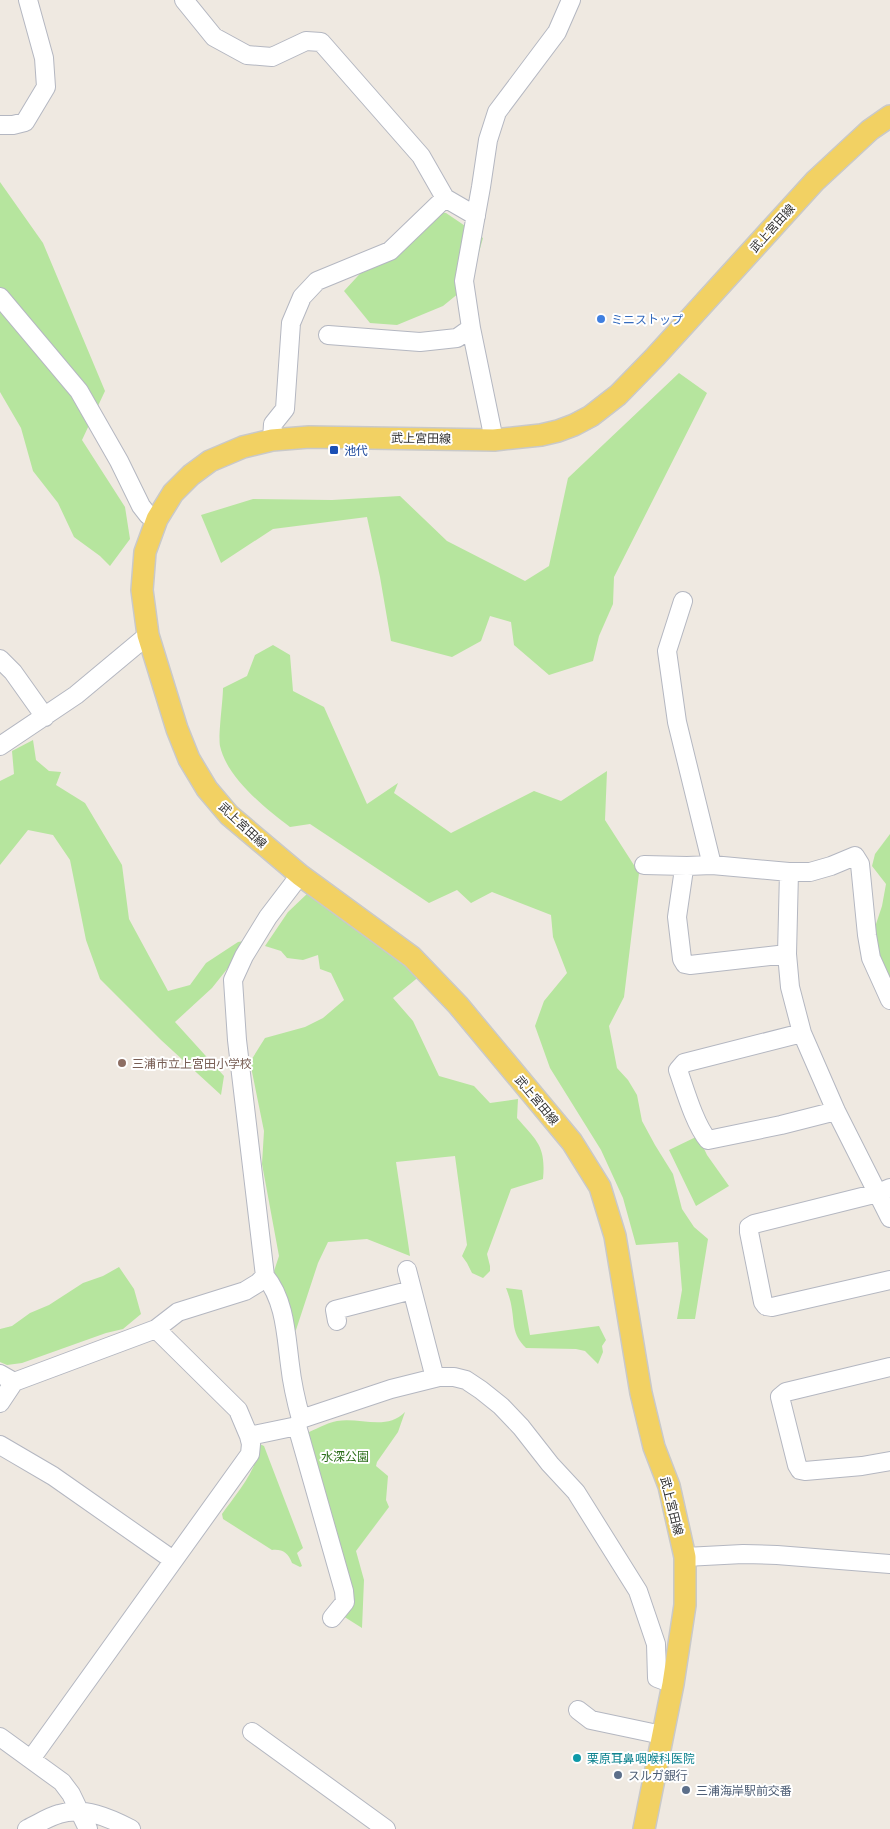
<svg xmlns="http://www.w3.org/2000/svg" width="890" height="1829" font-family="'PT Sans','Noto Sans JP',sans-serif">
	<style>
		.green { fill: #b6e59e }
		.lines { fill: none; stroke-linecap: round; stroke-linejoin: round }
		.minor-casing { stroke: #b4b7c1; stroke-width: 20 }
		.major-casing { stroke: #c9c9c9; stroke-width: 24 }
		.minor { stroke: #fff; stroke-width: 18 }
		.major { stroke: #f2d163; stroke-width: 21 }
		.shop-dot { fill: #3f7fe0; stroke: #fff; stroke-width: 2 }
		.transit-dot { fill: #1a4fb4; stroke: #fff; stroke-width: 2 }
		.education-dot { fill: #8d6e63; stroke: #fff; stroke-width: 2 }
		.culture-dot { fill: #0f9aa8; stroke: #fff; stroke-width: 2 }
		.service-dot { fill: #5c6f8a; stroke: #fff; stroke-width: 2 }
		.labels { text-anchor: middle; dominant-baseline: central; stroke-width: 4; stroke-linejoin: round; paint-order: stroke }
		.street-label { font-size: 12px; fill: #2e2e2e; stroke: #fff }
		.shop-label { font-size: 12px; fill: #366cbe; stroke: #fff; text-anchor: start }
		.transit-label { font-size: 12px; fill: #164399; stroke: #fff; text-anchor: start }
		.education-label { font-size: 12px; fill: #785e54; stroke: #fff; text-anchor: start }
		.park-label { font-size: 12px; fill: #2c6e1b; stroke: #fff }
		.culture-label { font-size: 12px; fill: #0d838f; stroke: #fff; text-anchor: start }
		.service-label { font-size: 12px; fill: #4e5e75; stroke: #fff; text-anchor: start }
	</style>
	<rect width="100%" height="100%" fill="#efe9e1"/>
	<!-- green -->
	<path class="green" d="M0 182 43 243 105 391 82 440 125 507 130 539 110 566 100 556 74 537 58 503 33 471 21 428 0 392Z
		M417 212 446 213 483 238 470 284 443 306 397 325 370 323 344 291Z
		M679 373 707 393 614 577 613 604 599 636 593 661 549 675 514 645 511 622 490 616 481 641 452 657 391 641 380 577 367 517 273 529 221 563 201 515 253 499 332 500 400 496 447 541 525 581 549 566 568 478Z
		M273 645 290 655 293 691 324 707 367 804 398 783 394 793 451 833 534 791 561 801 607 771 605 820 639 873 624 997 609 1026 617 1068 628 1080 637 1095 642 1121 655 1145 673 1174 682 1209 694 1227 708 1239 695 1319H677L682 1290 678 1242 636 1245 623 1198 601 1150 550 1068 535 1026 544 1001 567 973 553 937 551 915 492 892 471 903 457 890 429 903 310 824 290 827C265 808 227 778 220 746 218 735 223 701 223 688L247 676 255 655Z
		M33 740 36 760 49 771 61 772 56 785 85 803 122 865 129 919 168 991 190 985 206 963 238 942 244 941 247 944 212 988 175 1022 224 1076 221 1095 161 1040 100 979 86 940 70 860 53 835 28 830 0 865V781L14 774 12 751Z
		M890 834V989L872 936 882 906 886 884 872 866 875 854Z
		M309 892 421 975 393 998 413 1021 439 1076 474 1086 490 1103 518 1099 517 1118C537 1141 546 1146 543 1179L511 1189 487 1254 490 1266V1271L483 1278 472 1273 467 1263 462 1256 467 1245 455 1156 396 1162 410 1256 367 1239 328 1242 318 1263 296 1330 291 1334 274 1271 279 1256 262 1164 264 1131 250 1062 265 1038 305 1027 323 1018 344 1000 331 973 320 969 318 955 303 960 287 958 281 951 265 946 288 912Z
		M698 1136 707 1155 729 1186 696 1206 669 1150Z
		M119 1267 134 1289 141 1314 123 1329 106 1333 22 1363 7 1365 0 1362V1329L12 1326 30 1313 49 1305 83 1283 103 1276Z
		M506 1288 522 1290 530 1335 599 1326 606 1340 602 1346 603 1352 598 1364 585 1351 576 1349 526 1348C511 1333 515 1323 511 1304 510 1299 508 1293 506 1288Z
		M405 1412 398 1432 377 1462 376 1466 388 1476 386 1500 389 1507 356 1551 364 1580 362 1628 343 1616 304 1434C315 1430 326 1423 337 1421 360 1417 387 1431 405 1412Z
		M258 1443 264 1446 303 1548 297 1553 302 1566 300 1567 292 1563C288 1553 283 1549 272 1550L223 1519 222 1514C235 1495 261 1467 258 1443Z"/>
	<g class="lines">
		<!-- minor casing -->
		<g class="minor-casing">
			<path id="minor" d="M184 0 214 37 247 55 272 57 306 41 321 42 421 156 445 198 476 216
				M0 125H13L25 122 46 87 44 58 28 0
				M0 297 79 391 119 461 141 506 148 515 157 519
				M471 328 494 440
				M328 335 420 342 457 338 471 328 464 281 481 187 488 140 497 112 557 32 571 0
				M272 440 273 424 285 409 291 323 302 297 317 281 390 251 445 198
				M683 601 667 651 677 722 712 865
				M0 659 13 672 45 717
				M0 746 76 695 148 635
				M644 865 687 866
				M787 954 690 965 685 964 682 959 677 917 684 869 687 866 712 865 789 872
				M890 1000 871 958 867 935 860 864 855 856 831 866 810 872H789L787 954 790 987 802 1033 836 1111 890 1218
				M802 1033 684 1063 678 1070C685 1090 695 1125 708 1140L781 1125 836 1111
				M890 1188 878 1193 754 1224 749 1227V1232L763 1302 766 1306 772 1307 890 1280
				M407 1270 435 1378
				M265 1276C285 1300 286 1335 290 1365 292 1383 296 1401 301 1419
				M337 1321 335 1310 412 1290
				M890 1367 786 1392 780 1397 797 1465 800 1470 805 1471 862 1466 890 1461
				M0 1374 14 1382
				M0 1403 14 1382 156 1329 178 1312 245 1291 258 1283 265 1276 237 1040 233 980 244 956 268 917 300 875
				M297 1426 344 1591 345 1602 332 1618
				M249 1436 297 1426 301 1419 391 1389 439 1377H454L466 1380 481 1390 501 1406 521 1427 550 1464 576 1492 638 1591 656 1644 657 1678 673 1684
				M0 1445 53 1476 173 1560
				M685 1557 743 1554 777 1555 890 1564
				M578 1710 591 1720 662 1735
				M252 1732 386 1829
				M0 1737 62 1782 71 1794 88 1829
				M31 1759 250 1454 251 1444 249 1436 238 1410 156 1329
				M27 1829C38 1824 48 1817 59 1814 83 1806 110 1818 131 1829"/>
		</g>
		<!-- major casing -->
		<g class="major-casing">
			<path id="major" d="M644 1829 673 1684 685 1605V1557L669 1486 654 1447 641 1393 615 1236 600 1187 572 1142 458 1005 412 957 300 875 229 815 207 789 189 759 177 729 148 635 142 590 145 552 157 519 173 493 191 475 210 461 243 447 272 440 309 437 494 440 541 435 558 431 574 425 591 416 618 395 655 357 815 181 870 130 890 116"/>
		</g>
		<!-- minor -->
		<use href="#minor" class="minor"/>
		<!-- major -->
		<use href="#major" class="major"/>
	</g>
	<!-- markers -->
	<circle class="shop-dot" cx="601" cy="319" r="5"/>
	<rect class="transit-dot" x="329" y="445" width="10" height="10" rx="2.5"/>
	<circle class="education-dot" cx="122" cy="1063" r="5"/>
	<circle class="culture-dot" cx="577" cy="1758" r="5"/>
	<g class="service-dot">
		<circle cx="618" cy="1775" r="5"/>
		<circle cx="686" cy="1790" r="5"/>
	</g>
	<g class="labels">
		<!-- street labels -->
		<g class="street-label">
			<text transform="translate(772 228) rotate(-48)">武上宮田線</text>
			<text transform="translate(421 438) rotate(1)">武上宮田線</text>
			<text transform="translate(243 825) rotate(43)">武上宮田線</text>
			<text transform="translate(537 1100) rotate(50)">武上宮田線</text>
			<text transform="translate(672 1506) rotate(76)">武上宮田線</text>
		</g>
		<!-- shop labels -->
		<g class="shop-label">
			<text x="611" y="319">ミニストップ</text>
		</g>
		<!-- transit labels -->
		<g class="transit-label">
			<text x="344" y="450">池代</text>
		</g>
		<!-- education labels -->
		<g class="education-label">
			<text x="132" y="1063">三浦市立上宮田小学校</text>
		</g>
		<!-- park labels -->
		<g class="park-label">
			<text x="345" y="1456">水深公園</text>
		</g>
		<!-- culture labels -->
		<g class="culture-label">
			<text x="587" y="1758">栗原耳鼻咽喉科医院</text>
		</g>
		<!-- service labels -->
		<g class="service-label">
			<text x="628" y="1775">スルガ銀行</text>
			<text x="696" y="1790">三浦海岸駅前交番</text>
		</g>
	</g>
</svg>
